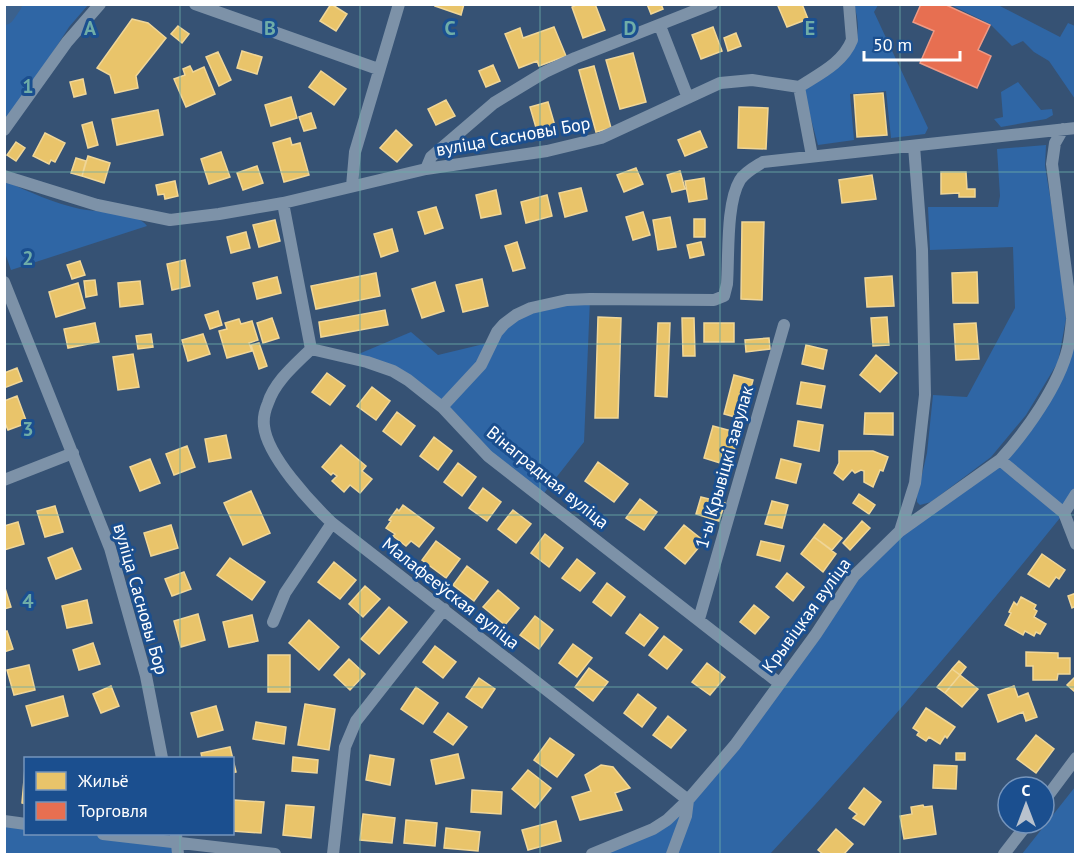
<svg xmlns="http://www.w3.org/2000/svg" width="1080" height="859" font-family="'PT Sans',sans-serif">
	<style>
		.green { fill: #2f66a5 }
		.homes { fill: #e9c46a; stroke: #f0d697; stroke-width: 1.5 }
		.shops { fill: #e76f51; stroke: #ee9a85; stroke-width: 1.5 }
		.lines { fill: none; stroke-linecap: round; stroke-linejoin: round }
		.river { stroke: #3b618d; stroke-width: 22 }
		.minor { stroke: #7d92a8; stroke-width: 12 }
		.grid { fill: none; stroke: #6fada8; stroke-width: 1.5; stroke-opacity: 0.55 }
		.labels { text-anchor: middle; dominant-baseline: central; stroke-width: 6; stroke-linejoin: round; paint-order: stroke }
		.street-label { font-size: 18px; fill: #fff; stroke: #1b4f8f }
		.grid-label { font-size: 20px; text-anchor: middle; font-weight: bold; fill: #6fada8; stroke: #1b4f8f; stroke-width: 6; stroke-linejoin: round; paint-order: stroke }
	</style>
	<rect width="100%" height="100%" fill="#365274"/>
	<!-- green -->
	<path class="green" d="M17 5H88L69 27 5 127 4 21Z
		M854 5H878L874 12 928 128 925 134 891 138 886 91 850 94 854 140 818 145 803 89C838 67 869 52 854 5Z
		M951 5H998L1060 37 1068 23 1075 26V99L1049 61 1034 52 1023 41 1012 46 990 24Z
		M1018 82 1041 110 1052 109 1053 115 1046 119 1001 127 994 119 1003 117 1001 92Z
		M1046 145 1045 166 1061 263 1066 319 1058 362 1026 415 991 457 931 502 920 505 917 502V496L927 453 933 395 967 397 1015 308 1013 247 930 250 928 207H998L1000 196 997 149Z
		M5 181C29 192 54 203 80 209 95 212 140 213 147 226L11 270 5 253Z
		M590 299 584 442 541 497 409 380 349 358 411 332 438 355 492 342 516 315Z
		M1076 333 1075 494 1064 513C970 630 872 744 770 854H592L638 837 688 800 868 561 1000 460 1028 425Z
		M1075 787V854H1022Z
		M4 821 25 824 26 834H103L178 843V854H5Z"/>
	<!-- homes -->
	<path class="homes" d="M331 4 347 14 336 31 320 21Z
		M436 4H464L461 15 435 6Z
		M578 4H595L605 30 583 38 572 7Z
		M647 4H661L663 9 651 14Z
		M780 4H802L808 19 787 27 778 6Z
		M132 19 148 23 166 38 136 76 138 88 115 93 110 75 97 68Z
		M178 26 189 34 182 43 171 34Z
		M554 27 566 56 539 66 537 61 519 68 505 34 520 28 523 38Z
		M713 27 722 51 701 59 692 35Z
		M736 33 741 46 728 51 724 38Z
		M242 51 262 57 257 74 237 68Z
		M218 52 231 80 219 86 206 57Z
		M633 53 646 102 620 109 606 60Z
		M493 65 500 81 486 87 479 71Z
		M190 66 193 72 204 67 215 94 186 107 174 79 185 75 183 69Z
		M594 66 611 128 596 132 579 70Z
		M321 71 346 89 334 105 309 87Z
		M83 79 86 94 74 97 70 82Z
		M883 93 887 135 857 137 854 95Z
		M291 97 297 118 271 126 265 105Z
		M446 100 455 116 436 125 428 109Z
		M548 102 555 126 537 131 530 107Z
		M739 107 768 108 766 149 738 148Z
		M158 110 163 135 117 145 112 119Z
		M311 113 316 128 304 131 299 117Z
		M92 122 98 145 88 148 82 125Z
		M396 130 412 145 397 162 380 148Z
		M700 131 707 147 685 156 678 140Z
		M45 133 65 143 55 162 51 160 49 164 33 156Z
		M290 138 292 145 300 143 309 175 284 182 273 143Z
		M16 142 25 148 16 161 7 155Z
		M221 152 230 177 209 184 201 159Z
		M88 156 110 163 104 183 82 176Z
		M76 158 86 161 82 176 71 173Z
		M257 166 263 183 243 190 237 173Z
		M636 168 643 184 624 192 617 175Z
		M680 171 685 189 672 192 667 175Z
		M941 172H966L967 189H975V197H959V193L941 194Z
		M872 175 876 199 842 203 839 180Z
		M704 178 707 199 689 202 685 181Z
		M175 181 178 196 165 199 164 194 158 195 156 185Z
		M581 188 587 211 565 217 559 193Z
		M496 190 501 214 481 218 476 195Z
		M547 195 552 216 526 223 521 202Z
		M436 207 443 228 425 234 418 212Z
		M643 212 650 235 633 240 626 217Z
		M670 217 676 247 658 250 653 220Z
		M694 219H705V237H694Z
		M275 220 280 241 259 247 253 225Z
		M742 222H764L762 300 741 299Z
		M392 229 398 251 381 257 374 234Z
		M246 232 250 248 231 253 227 237Z
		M517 242 525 268 513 271 505 246Z
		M701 242 704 255 690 258 687 245Z
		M185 260 190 286 172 290 167 264Z
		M80 261 85 275 72 279 67 265Z
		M977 272 978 303H953L952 273Z
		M376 273 380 296 316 309 311 286Z
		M892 276 894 306 867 307 865 278Z
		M277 277 281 293 257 299 253 283Z
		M482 279 488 306 463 312 456 285Z
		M95 280 97 295 86 297 84 281Z
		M140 281 143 304 120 307 118 283Z
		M435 282 444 311 422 318 412 289Z
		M78 283 85 308 56 317 49 292Z
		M385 310 388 325 321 337 319 322Z
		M218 311 222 325 210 329 205 315Z
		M598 317 621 318 618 418H595Z
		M887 317 889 345 873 346 871 318Z
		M272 318 279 338 263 343 257 323Z
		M682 318H694L695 356H683Z
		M239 319 241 324 252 321 258 340 249 343 252 351 227 358 219 331 227 329 225 323Z
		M95 323 99 342 68 348 64 329Z
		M658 323H670L667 397 655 396Z
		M704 323H734V342H704Z
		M976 323 979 359 956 360 954 324Z
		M151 334 153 347 138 349 136 336Z
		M203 334 210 354 188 361 182 340Z
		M769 338 770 349 746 352 745 340Z
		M259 343 267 366 259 369 251 345Z
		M806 345 827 350 823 369 802 364Z
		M133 354 139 387 118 390 113 357Z
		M876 355 897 373 880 392 860 375Z
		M17 368 22 381 4 388V373Z
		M327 373 345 386 330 405 312 392Z
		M734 375 753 380 742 419 724 414Z
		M801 382 825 386 821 408 797 404Z
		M372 387 390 401 376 420 357 406Z
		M17 396 27 423 8 430 4 421V401Z
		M397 412 415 426 401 445 383 431Z
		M865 413H893V435L864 434Z
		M798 421 823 425 819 451 794 446Z
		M713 426 739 433 730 466 704 458Z
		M226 435 231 458 209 462 205 439Z
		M434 437 452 451 438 470 420 456Z
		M341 445 366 466 362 471 372 479 360 493 350 485 344 492 332 481 337 476 333 473 331 475 322 467Z
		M187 446 195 467 174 475 166 454Z
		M839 451H873L888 457 883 471 880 470 873 487 864 482V471L861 470 855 473 852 470 843 480 834 473 839 463Z
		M150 459 160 483 140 491 130 467Z
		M781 459 801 464 796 483 776 478Z
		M598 462 628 484 614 502 585 481Z
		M458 463 476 477 462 496 444 482Z
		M483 488 501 502 487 521 469 508Z
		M251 491 270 533 243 545 224 503Z
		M859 494 875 505 869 514 853 503Z
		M701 497 725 503 719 521 696 514Z
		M640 499 657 512 644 530 626 518Z
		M772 501 788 505 782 528 765 524Z
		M403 505 434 528 419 547 411 541 406 546 393 536 395 534 386 528 391 521 389 520 397 509 399 511Z
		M55 506 63 532 45 537 37 511Z
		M513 510 531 524 516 543 498 529Z
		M862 521 870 528 850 550 843 543Z
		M18 522 24 544 4 550V526Z
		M824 524 842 538 832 550 814 537Z
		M171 525 178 548 151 556 144 533Z
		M684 525 704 541 685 564 665 548Z
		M545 534 563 548 549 567 531 553Z
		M814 537 836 554 823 572 801 554Z
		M436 541 460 559 446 578 422 560Z
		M761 541 784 546 780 561 757 555Z
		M72 548 81 569 56 579 48 558Z
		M1042 554 1065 570 1059 579 1056 577 1049 587 1028 574Z
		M230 558 265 582 252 600 217 575Z
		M577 559 595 573 580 591 562 578Z
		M334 562 356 580 340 599 318 582Z
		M467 566 488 582 474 601 453 585Z
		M184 572 191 589 172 596 165 579Z
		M787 573 804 587 793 601 776 587Z
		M607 583 625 597 611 616 593 602Z
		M4 585 11 607 4 609Z
		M365 586 380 599 363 617 349 604Z
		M498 590 519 608 505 625 483 607Z
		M1076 593V606L1072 608 1068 596Z
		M1021 597 1036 605 1034 609 1037 611 1034 617 1046 624 1040 634 1036 632 1034 636 1025 631 1023 635 1005 625 1011 613 1009 612 1014 602 1017 605Z
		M87 600 92 623 67 628 62 606Z
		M754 605 769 617 755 634 740 622Z
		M389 607 407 622 379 654 361 639Z
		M198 614 205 640 181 647 174 621Z
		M640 614 658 628 644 646 626 633Z
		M252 615 258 641 229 647 223 622Z
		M535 616 553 630 539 649 520 635Z
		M309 620 339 647 319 670 289 643Z
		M7 631 13 649 4 652V632Z
		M664 636 682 650 667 669 649 655Z
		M93 643 100 664 79 670 73 650Z
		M573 644 592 658 577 677 559 663Z
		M435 646 456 662 443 678 423 662Z
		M1026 652 1058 653V658H1070V674H1058L1057 680H1033V666H1026Z
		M268 655H290V692H268Z
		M349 659 365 674 350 690 334 675Z
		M959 661 966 667 960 675 952 669Z
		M707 663 725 677 710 695 692 682Z
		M29 665 35 690 14 695 7 670Z
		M589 668 608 682 593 701 575 687Z
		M952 669 960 675 945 693 937 687Z
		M960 675 978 689 962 707 945 693Z
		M1075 677 1076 678 1075 692 1067 685Z
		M479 678 495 689 482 708 466 697Z
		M111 686 119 706 101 713 93 694Z
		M1014 686 1018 697 1028 693 1037 717 1026 721 1023 712 998 722 988 695Z
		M416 687 438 703 423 724 401 709Z
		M638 694 656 708 642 727 624 713Z
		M63 696 68 716 32 726 26 706Z
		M305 704 335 709 329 750 298 745Z
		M216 706 223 730 198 737 191 713Z
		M926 708 955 727 947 738 945 736 940 744 929 737 926 741 917 735 919 732 913 728Z
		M448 713 467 727 453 745 434 732Z
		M668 716 686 730 671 748 653 735Z
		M256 722 286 727 284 744 253 739Z
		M1036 735 1054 749 1036 773 1017 759Z
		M550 738 574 755 557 777 534 760Z
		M230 747 236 772 232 773V758H202L201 753Z
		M956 753H965V760H956Z
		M458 754 464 778 436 784 431 760Z
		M370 755 394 759 390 785 366 780Z
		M293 757 318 760 317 773 292 771Z
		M601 765 613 767 630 788 615 793 622 810 580 820 572 797 591 791 585 775Z
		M934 765 957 766 956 789 933 788Z
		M25 768H26V804L22 803Z
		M528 770 551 788 535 808 512 789Z
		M864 788 881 802 864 825 853 818 857 814 849 808Z
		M472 790 502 792 501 814 471 812Z
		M234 800 264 802 261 833 232 831Z
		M286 805 314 807 311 838 283 835Z
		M923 805 924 807 932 806 936 834 904 839 900 816 912 814 911 807Z
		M363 814 395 818 392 843 360 840Z
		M406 820 437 823 435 846 404 843Z
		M556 821 561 841 528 850 522 830Z
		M446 828 480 832 478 851 444 848Z
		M836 829 853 844 844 854H823L818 850Z"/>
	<!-- shops -->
	<path class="shops" d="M921 4H944L990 25 978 50 991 56 977 88 920 63 934 31 913 22Z"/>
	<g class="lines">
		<!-- river -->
		<path class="river" d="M4 14 11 4"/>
		<!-- minor -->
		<path class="minor" d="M195 4 378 69
			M660 26 688 98
			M799 87C819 74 843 63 852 40L849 4
			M799 87 812 156
			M1063 129 1055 143 1052 164 1073 325
			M4 130 67 42 100 4
			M426 169 431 157 494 103 545 72 575 58 712 4
			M4 176 97 205 170 220 219 214 283 203 426 169 547 151 601 138 720 83 752 80 799 87
			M352 186 355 152 399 4
			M283 203 311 349
			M4 282 110 548 146 676 162 758
			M442 407 481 365 497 332 504 324 516 315 531 308 567 300 590 299 714 300 724 296 727 284C729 256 726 203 740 180 745 172 755 167 763 162L1076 128
			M1000 460 1064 513 1076 544
			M4 480 73 453
			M1064 513 1076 494
			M900 531 1000 460C1026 432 1059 385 1068 348 1070 339 1071 329 1072 320
			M699 619 784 325
			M273 622 285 593 332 523
			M688 800 332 523C311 503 267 456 264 426 263 418 265 410 268 403 275 381 295 365 311 349L367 362 393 371 408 380 442 407 488 456 779 683
			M1044 801 1076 758
			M4 821 26 824
			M103 834 275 854
			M176 834 178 854
			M333 854 345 747 356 721 444 609
			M592 854 653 829 667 820 688 800 735 745 816 634 854 576 900 531 915 483 925 395 922 250 914 146
			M672 854 686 816 688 800
			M1004 854 1028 823"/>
	</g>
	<!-- grid -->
	<path class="grid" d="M180 4V758M360 4V854M540 4V854M720 4V854M900 4V854M4 172H1076M4 344H1076M4 515H1076M4 687H1076M180 834V854"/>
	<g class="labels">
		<!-- street labels -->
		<g class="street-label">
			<text transform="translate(513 136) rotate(-10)">вуліца Сасновы Бор</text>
			<text transform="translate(724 467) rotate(-74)">1-ы Крывіцкі завулак</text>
			<text transform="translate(548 477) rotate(39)">Вінаградная вуліца</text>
			<text transform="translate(451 593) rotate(38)">Малафееўская вуліца</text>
			<text transform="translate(141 599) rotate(74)">вуліца Сасновы Бор</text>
			<text transform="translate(806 615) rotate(-54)">Крывіцкая вуліца</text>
		</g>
	</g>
	<g class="grid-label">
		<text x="90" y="35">A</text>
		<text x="270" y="35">B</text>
		<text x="450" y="35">C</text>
		<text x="630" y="35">D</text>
		<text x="810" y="35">E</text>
		<text x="28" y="93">1</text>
		<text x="28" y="265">2</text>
		<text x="28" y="436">3</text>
		<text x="28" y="608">4</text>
	</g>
	<!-- border -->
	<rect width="1080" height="859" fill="none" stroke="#ffffff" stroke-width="12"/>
	<!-- legend -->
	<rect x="24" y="757" width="210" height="78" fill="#1b4f8f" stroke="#7695bc" stroke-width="1.5"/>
	<rect x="36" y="772" width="30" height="18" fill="#e9c46a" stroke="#7695bc" stroke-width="1.5"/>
	<text x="78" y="787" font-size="18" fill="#ffffff">Жильё</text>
	<rect x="36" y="802" width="30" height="18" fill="#e76f51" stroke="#7695bc" stroke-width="1.5"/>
	<text x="78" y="817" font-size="18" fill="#ffffff">Торговля</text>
	<!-- north arrow -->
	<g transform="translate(1026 805)"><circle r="28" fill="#1b4f8f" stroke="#7695bc" stroke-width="1.5"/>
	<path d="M0-4.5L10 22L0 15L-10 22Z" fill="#b9c2ce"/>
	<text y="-9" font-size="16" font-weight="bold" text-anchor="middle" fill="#ffffff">С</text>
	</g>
	<!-- scale -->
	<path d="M864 51v9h96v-9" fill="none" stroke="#ffffff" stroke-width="3"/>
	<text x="873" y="51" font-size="18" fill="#ffffff" stroke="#1b4f8f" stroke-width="4.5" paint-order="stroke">50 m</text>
</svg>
